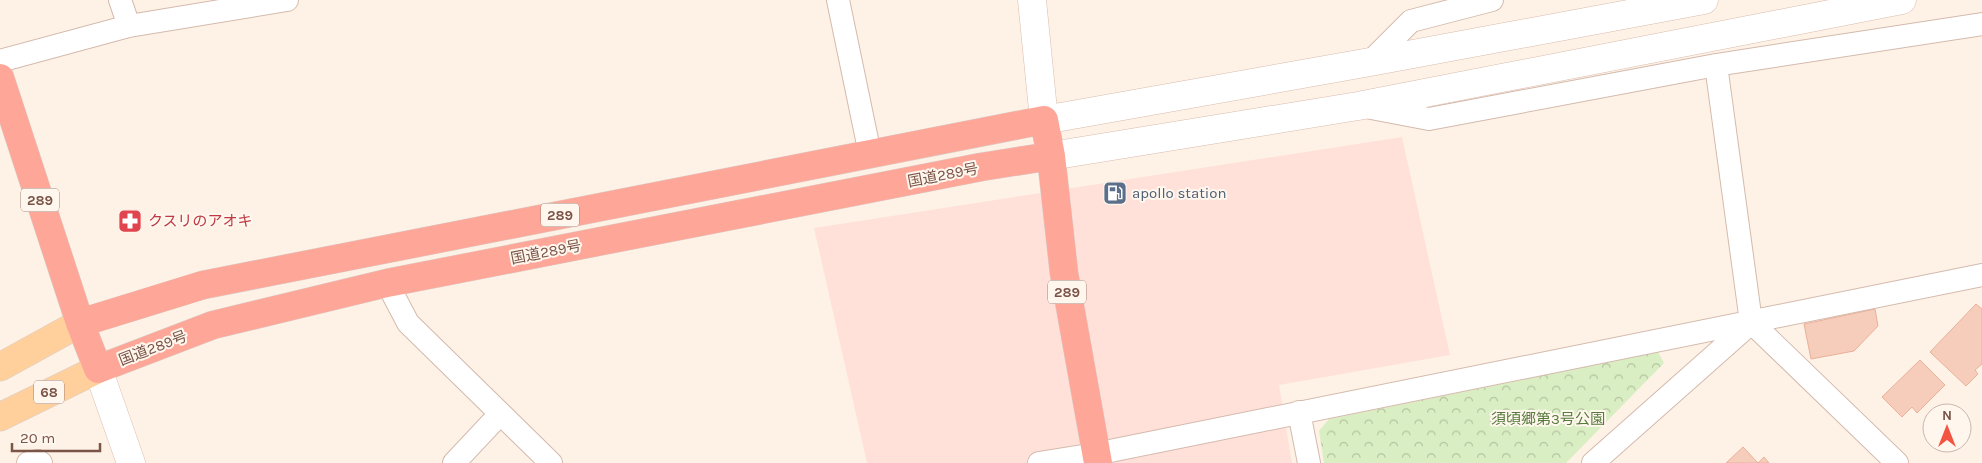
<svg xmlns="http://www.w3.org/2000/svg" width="1982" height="463" font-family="Karla,'Noto Sans JP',sans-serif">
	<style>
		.commercial { fill: #ffe1d9 }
		.park { fill: url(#park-crowns) }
		.building { fill: #f6ccbb; stroke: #eab09a }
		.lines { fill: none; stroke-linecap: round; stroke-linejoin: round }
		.street-casing { stroke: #d4baad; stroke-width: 24 }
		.secondary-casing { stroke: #dabbad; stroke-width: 29 }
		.primary-casing { stroke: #dacfcc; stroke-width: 29 }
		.highway-casing { stroke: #dacfcc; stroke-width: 29 }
		.street { stroke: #fff; stroke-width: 22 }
		.secondary { stroke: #fff; stroke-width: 28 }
		.primary { stroke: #ffcf9c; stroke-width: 28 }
		.highway { stroke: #fea798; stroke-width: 28 }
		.labels { text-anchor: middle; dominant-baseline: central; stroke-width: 4; stroke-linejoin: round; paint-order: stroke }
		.shield { fill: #fff7ee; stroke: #a3857a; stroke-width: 1 }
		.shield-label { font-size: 14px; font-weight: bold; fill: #7b5448 }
		.street-label { font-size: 15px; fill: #7b5448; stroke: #fff7ee }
		.service-label { font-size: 15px; fill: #4e5e75; stroke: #fff7ee; text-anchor: start }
		.health-label { font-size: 15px; fill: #be3a42; stroke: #fff7ee; text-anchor: start }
		.park-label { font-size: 15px; fill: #567b3c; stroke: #fff7ee }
	</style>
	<defs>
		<pattern id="park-crowns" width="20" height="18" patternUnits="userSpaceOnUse" patternTransform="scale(1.25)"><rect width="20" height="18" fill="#d9eec3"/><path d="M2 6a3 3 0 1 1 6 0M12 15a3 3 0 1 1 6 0" fill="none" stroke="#b5c3a0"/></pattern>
	</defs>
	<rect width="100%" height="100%" fill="#fef2e6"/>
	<!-- commercial -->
	<path class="commercial" d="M1402 137 1450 355 1279 385 1292 463H867L814 228Z"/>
	<!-- park -->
	<path class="park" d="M1658 352 1664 363 1566 463H1324L1319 431 1329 419Z"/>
	<!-- building -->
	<path class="building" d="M1976 304 1982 309V364L1975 370 1978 374 1966 386 1930 352Z
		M1875 309 1878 326 1854 351 1811 359 1804 324Z
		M1920 360 1945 385 1917 413 1912 407 1902 417 1882 397Z
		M1743 447 1758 463 1764 457 1769 463H1726Z"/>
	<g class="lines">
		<!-- street casing -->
		<g class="street-casing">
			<path id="street" d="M120 0 129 26
				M838 0 870 154
				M0 61 129 26 287 0
				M1370 62 1411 21 1492 0
				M1366 107 1429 119 1716 65
				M387 283 408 323 551 463
				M1299 412 1309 463
				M28 463 38 461 41 463
				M454 463 500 414
				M1039 463 1095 454 1982 275
				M1593 463 1751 323
				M1897 463 1751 322 1716 65 1982 24"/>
		</g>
		<!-- secondary casing -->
		<g class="secondary-casing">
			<path id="secondary" d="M1032 0 1044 120 1370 62 1704 0
				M1051 156 1358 106 1902 0
				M98 369 131 463"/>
		</g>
		<!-- primary casing -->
		<g class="primary-casing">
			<path id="primary" d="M0 367 80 323
				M0 417 98 369"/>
		</g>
		<!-- highway casing -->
		<g class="highway-casing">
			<path id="highway" d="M0 78 80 323 98 369 213 325 387 283 981 167 1051 156
				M80 323 203 285 1044 120 1051 156 1064 273 1098 463"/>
		</g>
		<!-- street -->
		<use href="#street" class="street"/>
		<!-- secondary -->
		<use href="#secondary" class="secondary"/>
		<!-- primary -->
		<use href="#primary" class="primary"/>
		<!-- highway -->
		<use href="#highway" class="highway"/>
	</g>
	<!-- icons -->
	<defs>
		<g id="fuel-square" transform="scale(1.25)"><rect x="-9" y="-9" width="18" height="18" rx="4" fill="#5c6f8a" stroke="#fff7ee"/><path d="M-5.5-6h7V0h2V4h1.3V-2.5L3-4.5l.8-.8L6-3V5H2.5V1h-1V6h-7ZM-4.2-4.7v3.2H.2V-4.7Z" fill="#fff"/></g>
		<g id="pharmacy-square" transform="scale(1.25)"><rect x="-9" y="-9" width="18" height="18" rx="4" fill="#e0444e" stroke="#fff7ee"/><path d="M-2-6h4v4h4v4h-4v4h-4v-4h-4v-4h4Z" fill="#fff"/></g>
	</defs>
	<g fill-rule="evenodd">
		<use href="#fuel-square" x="1115" y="193"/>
		<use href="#pharmacy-square" x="130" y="221"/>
	</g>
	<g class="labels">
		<!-- shield labels -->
		<g class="shield">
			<rect x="21" y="188.5" width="38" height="23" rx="4"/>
			<rect x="541" y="203.5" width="38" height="23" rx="4"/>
			<rect x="1048" y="280.5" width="38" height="23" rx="4"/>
			<rect x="34" y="380.5" width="30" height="23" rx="4"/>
		</g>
		<g class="shield-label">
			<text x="40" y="200">289</text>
			<text x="560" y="215">289</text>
			<text x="1067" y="292">289</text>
			<text x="49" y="392">68</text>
		</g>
		<!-- street labels -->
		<g class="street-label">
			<text transform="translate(943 175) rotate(-11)">国道289号</text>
			<text transform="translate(546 252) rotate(-11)">国道289号</text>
			<text transform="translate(153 348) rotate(-21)">国道289号</text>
		</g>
		<!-- service labels -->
		<g class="service-label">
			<text x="1132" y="193">apollo station</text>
		</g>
		<!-- health labels -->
		<g class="health-label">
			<text x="148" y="221">クスリのアオキ</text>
		</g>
		<!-- park labels -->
		<g class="park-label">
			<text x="1548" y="419">須頃郷第3号公園</text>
		</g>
	</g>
	<!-- north arrow -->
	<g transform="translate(1947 428)"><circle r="24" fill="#fff7ee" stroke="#cab6ac"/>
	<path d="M0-4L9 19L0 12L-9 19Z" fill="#f25541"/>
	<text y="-8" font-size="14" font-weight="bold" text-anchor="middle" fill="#7b5448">N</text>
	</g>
	<!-- scale -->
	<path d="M12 443v8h88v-8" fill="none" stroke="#7b5448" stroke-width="2.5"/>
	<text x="20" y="443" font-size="15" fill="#7b5448" stroke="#fff7ee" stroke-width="4" paint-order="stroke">20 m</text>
</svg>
